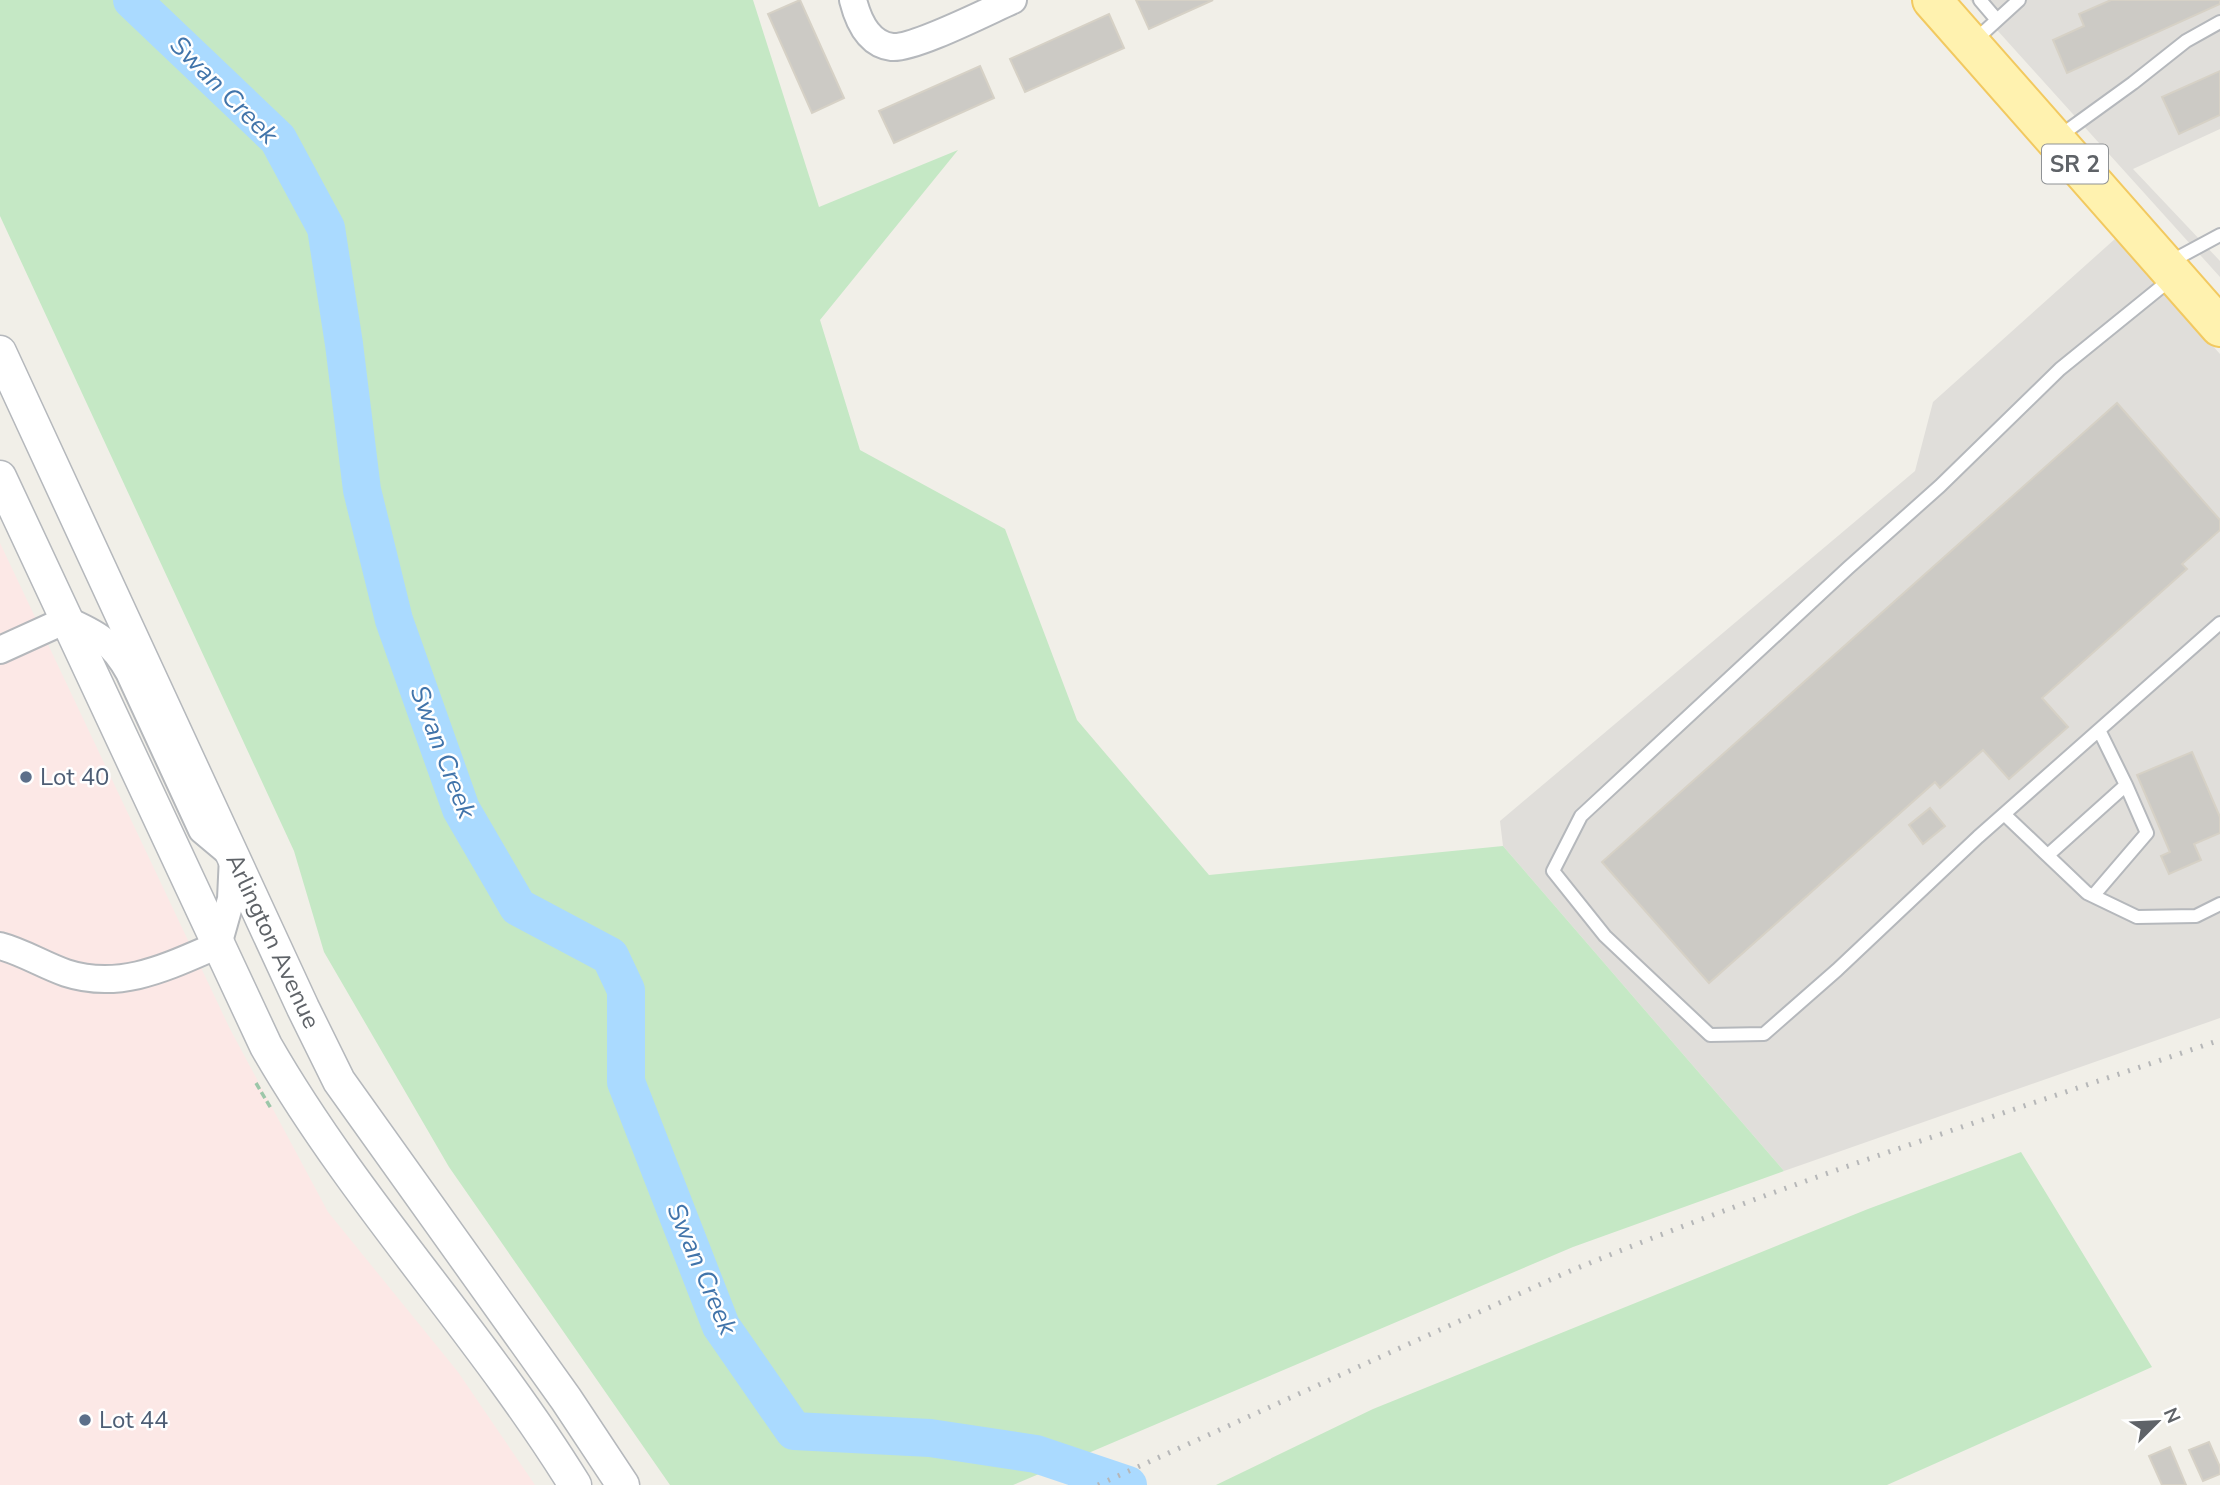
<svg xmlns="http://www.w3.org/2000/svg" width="2220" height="1485" font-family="'Nunito Sans',sans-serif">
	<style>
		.industrial { fill: #e0deda }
		.medical { fill: #fce8e6 }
		.green { fill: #c5e8c5 }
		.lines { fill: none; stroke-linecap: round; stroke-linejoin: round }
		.river { stroke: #aadaff; stroke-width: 38 }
		.building { fill: #cccac5; stroke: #d6d1c6; stroke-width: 2 }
		.service-casing { stroke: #b5b8bc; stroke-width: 16 }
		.minor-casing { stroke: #b5b8bc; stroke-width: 30 }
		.tertiary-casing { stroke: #b5b8bc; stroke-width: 35 }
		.primary-casing { stroke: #f2c960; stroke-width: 42 }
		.path { stroke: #9cc7a9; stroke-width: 3.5; stroke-dasharray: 7 3.5; stroke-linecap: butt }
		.service { stroke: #fff; stroke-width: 12 }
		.minor { stroke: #fff; stroke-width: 26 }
		.tertiary { stroke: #fff; stroke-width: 32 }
		.primary { stroke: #fff2af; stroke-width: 38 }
		.rail { stroke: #b6b7b8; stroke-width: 5; stroke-dasharray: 2 9; stroke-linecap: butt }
		.service-dot { fill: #5c6f8a; stroke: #fff; stroke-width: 2.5 }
		.labels { text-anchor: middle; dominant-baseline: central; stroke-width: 5; stroke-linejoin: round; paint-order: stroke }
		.shield { fill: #fff; stroke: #8f9295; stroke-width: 2 }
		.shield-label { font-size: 23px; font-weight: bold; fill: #5f6368 }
		.service-label { font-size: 24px; fill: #4e5e75; stroke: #fff; text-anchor: start }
		.street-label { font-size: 24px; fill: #5f6368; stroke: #fff }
		.water-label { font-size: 26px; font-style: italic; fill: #4174aa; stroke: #fff }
	</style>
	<rect width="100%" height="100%" fill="#f1efe8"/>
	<!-- industrial -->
	<path class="industrial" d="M1970 0H2220V129L2133 169 2220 261V277Z
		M2116 238 2220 354V1018L1784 1171 1503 846 1500 821 1915 471 1933 402Z"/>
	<!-- medical -->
	<path class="medical" d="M0 543 230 1029 328 1212 458 1372 535 1485H0Z"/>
	<!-- green -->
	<path class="green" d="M0 0H753L819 207 958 150 820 320 860 450 1005 529 1077 720 1209 875 1503 846 1784 1171 1573 1247 1013 1485H670L449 1167 324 952 294 851 0 216Z
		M2021 1152 2152 1367 1887 1485H1216L1373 1409 1868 1209Z"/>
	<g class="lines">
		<!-- river -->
		<path class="river" d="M132 0 278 139 326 228 344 344 362 490 394 620 461 809 518 907 610 956 626 990V1082L721 1326 794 1431 930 1438 1036 1454 1128 1485"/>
	</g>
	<!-- building -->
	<path class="building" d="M800 0 844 98 812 113 768 14Z
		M1136 0H1213L1149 29Z
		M2111 0H2220V4L2067 73 2053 40 2084 26 2079 14Z
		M1109 14 1124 48 1025 92 1010 59Z
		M980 66 994 98 894 143 879 111Z
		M2220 71V115L2179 134 2162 97Z
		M2117 403 2220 520V530L2182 564 2187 569 2042 698 2068 727 2009 779 1983 750 1940 788 1935 782 1709 983 1602 862Z
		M2192 752 2220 817V833L2194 844 2201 860 2169 874 2161 856 2170 852 2137 775Z
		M1930 808 1945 826 1923 844 1909 825Z
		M2209 1442 2220 1467V1474L2203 1481 2189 1450Z
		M2170 1447 2186 1485H2162L2149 1456Z"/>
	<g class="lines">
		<!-- service casing -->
		<g class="service-casing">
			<path id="service" d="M1980 0 1997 20
				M1973 42 2019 0
				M2057 138 2133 83 2186 41 2220 22
				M2168 263 2220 235
				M2171 279 2060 369 1940 486 1848 568 1581 816 1553 871 1605 936 1710 1035 1764 1034 1837 970 1978 837 2220 623
				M2004 814 2087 893 2137 917 2196 916 2220 904
				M2048 855 2126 785 2099 730
				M2093 896 2147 833 2126 785"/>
		</g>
		<!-- minor casing -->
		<g class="minor-casing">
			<path id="minor" d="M853 0C858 20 868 44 892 47 914 49 988 11 1013 0
				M0 650 66 620C98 634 112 642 129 672L202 830 233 856 231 899 218 945C169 966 121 991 66 973 43 965 23 952 0 946"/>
		</g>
		<!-- tertiary casing -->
		<g class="tertiary-casing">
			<path id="tertiary" d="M0 352 303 1008 339 1081 566 1399 623 1485
				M0 477 266 1046C355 1201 481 1333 575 1485"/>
		</g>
		<!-- primary casing -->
		<g class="primary-casing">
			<path id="primary" d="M1932 0 2220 327"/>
		</g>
		<!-- path -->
		<path class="path" d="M256 1083 272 1110"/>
		<!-- service -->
		<use href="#service" class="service"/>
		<!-- minor -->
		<use href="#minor" class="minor"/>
		<!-- tertiary -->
		<use href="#tertiary" class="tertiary"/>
		<!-- primary -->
		<use href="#primary" class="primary"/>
		<!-- rail -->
		<path class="rail" d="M1098 1485 1563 1274C1777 1185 2000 1115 2220 1040"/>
	</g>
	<!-- markers -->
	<g class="service-dot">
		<circle cx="26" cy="777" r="7"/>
		<circle cx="85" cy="1420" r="7"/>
	</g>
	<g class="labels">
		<!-- shield labels -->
		<rect class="shield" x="2042" y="144.5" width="66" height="39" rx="5"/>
		<g class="shield-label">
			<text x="2075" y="164">SR 2</text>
		</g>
		<!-- service labels -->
		<g class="service-label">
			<text x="40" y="777">Lot 40</text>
			<text x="99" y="1420">Lot 44</text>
		</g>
		<!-- street labels -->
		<g class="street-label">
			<text transform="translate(273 941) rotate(65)">Arlington Avenue</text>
		</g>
		<!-- water labels -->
		<g class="water-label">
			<text transform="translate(224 90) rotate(45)">Swan Creek</text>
			<text transform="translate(443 752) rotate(69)">Swan Creek</text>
			<text transform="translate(702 1269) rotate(67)">Swan Creek</text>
		</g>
	</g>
	<!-- north arrow -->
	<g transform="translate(2157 1422) rotate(66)" stroke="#ffffff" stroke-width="5" paint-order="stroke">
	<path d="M0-5L12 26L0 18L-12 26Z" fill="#5f6368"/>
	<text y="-10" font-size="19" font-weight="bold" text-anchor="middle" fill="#5f6368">N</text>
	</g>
</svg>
